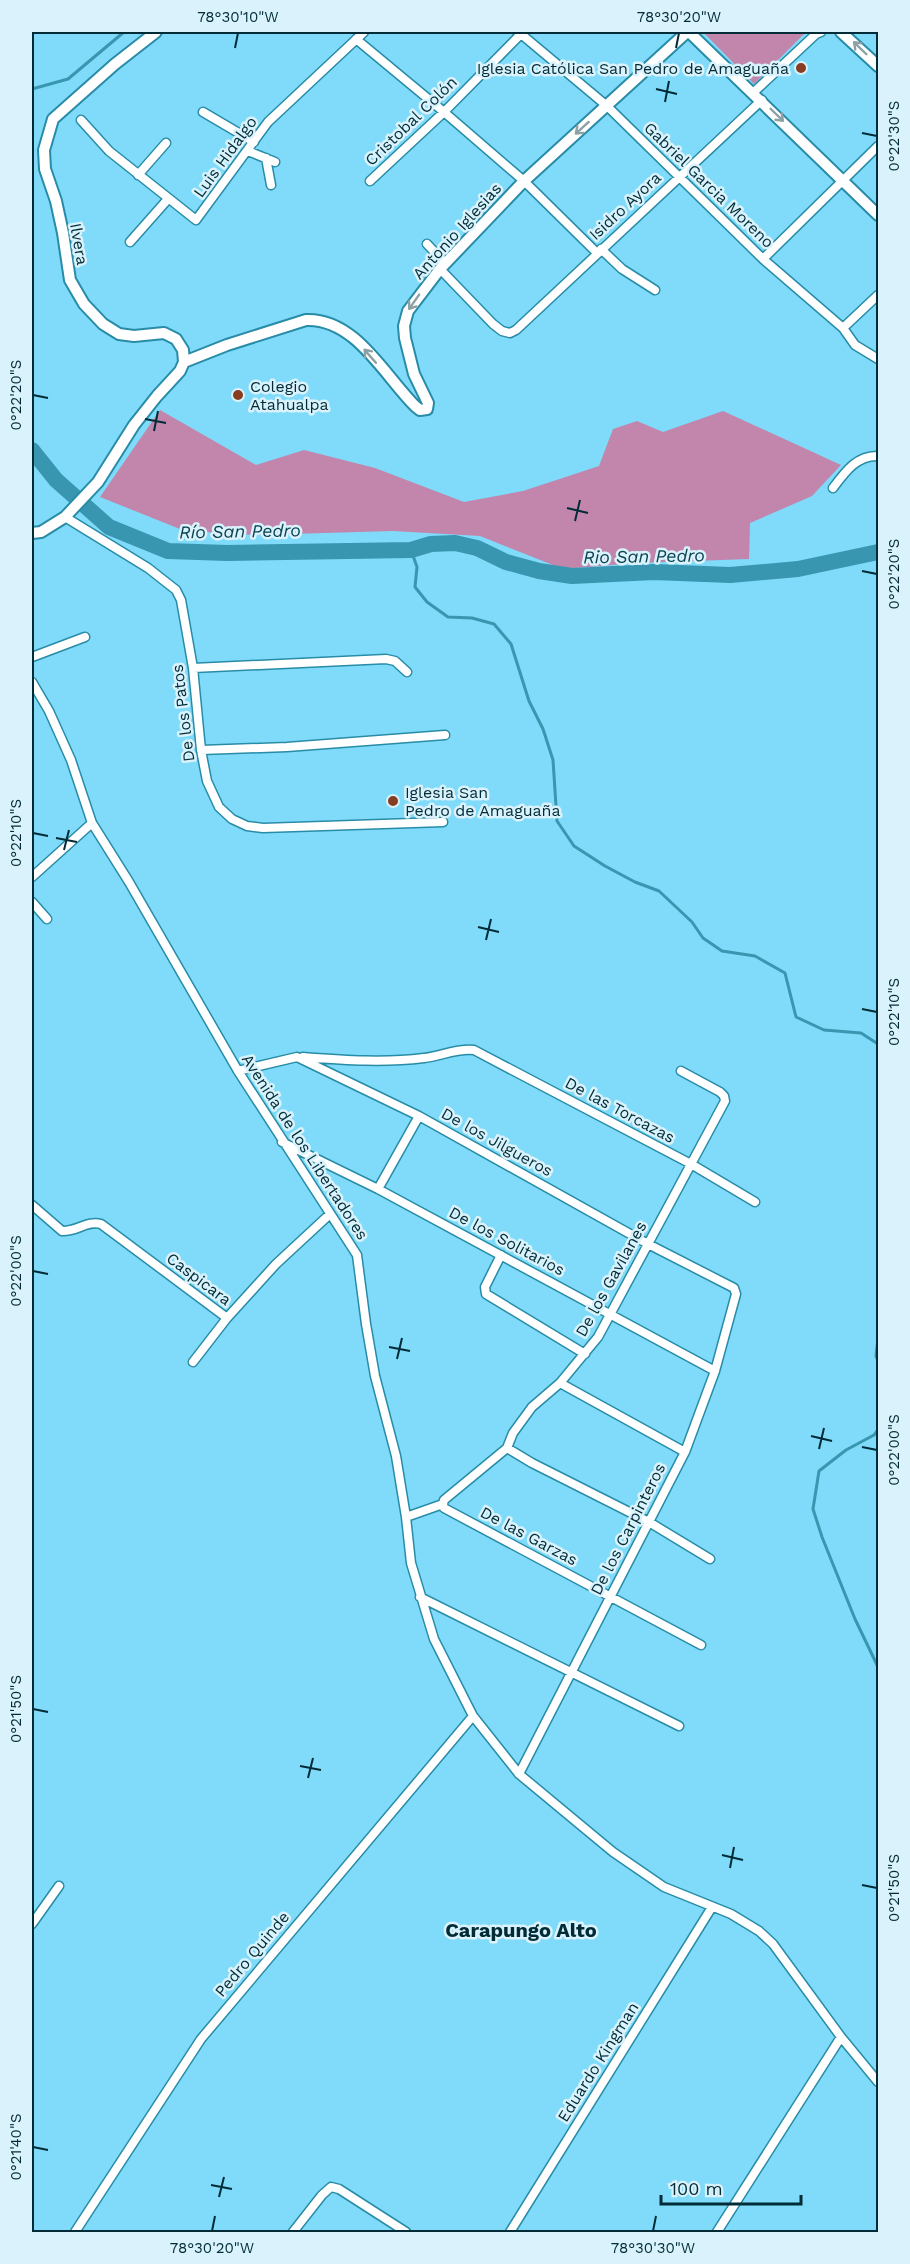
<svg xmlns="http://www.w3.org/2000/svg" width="910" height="2264" font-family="'Work Sans',sans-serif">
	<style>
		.green { fill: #c285ac }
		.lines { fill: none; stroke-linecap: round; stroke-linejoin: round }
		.stream { stroke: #3996b1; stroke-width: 3 }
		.river { stroke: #3996b1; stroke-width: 16 }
		.minor-casing { stroke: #288ca7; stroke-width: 11 }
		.tertiary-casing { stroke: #288ca7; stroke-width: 14 }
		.minor { stroke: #fff; stroke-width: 8 }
		.tertiary { stroke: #fff; stroke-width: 10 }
		.oneway { stroke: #8da0a5 }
		.ticks { fill: none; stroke: #012c37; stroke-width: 2 }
		.poi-dot { fill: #863d21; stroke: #d9f2fb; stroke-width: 2 }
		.labels { text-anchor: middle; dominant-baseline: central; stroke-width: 5; stroke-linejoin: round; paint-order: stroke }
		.poi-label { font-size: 16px; fill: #012c37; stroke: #d9f2fb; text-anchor: start }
		.street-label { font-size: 16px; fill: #012c37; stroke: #d9f2fb }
		.water-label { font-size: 18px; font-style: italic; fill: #0a4251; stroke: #d9f2fb }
		.quarter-label { font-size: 20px; font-weight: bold; fill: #012c37; stroke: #d9f2fb }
		.neatline { fill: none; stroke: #012c37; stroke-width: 2 }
		.ticks-label { font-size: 15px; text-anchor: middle; fill: #012c37 }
	</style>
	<rect width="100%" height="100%" fill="#7fdbf9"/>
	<!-- green -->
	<path class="green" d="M703 32H806L754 84Z
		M160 410 256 465 304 450 375 468 464 502 523 491 599 466 613 429 637 421 663 432 723 411 841 465 812 496 750 523 749 559 637 563 563 569 480 536 393 531 257 535 185 531 100 497Z"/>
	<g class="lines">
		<!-- stream -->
		<path class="stream" d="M32 89 68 79 124 32
			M411 550 417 567 415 587 427 602 448 617 472 618 494 624 511 644 529 701 543 729 553 760 557 821 574 846 605 866 635 882 659 891 692 922 703 938 722 951 755 956 785 973 796 1017 824 1030 861 1033 878 1044
			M878 1338 876 1356 878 1361
			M878 1430 874 1435 846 1450 819 1471 813 1509 822 1537 855 1619 878 1667"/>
		<!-- river -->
		<path class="river" d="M32 450 56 480 109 527 168 551 227 553 411 550 431 544 455 543 477 548 506 562 539 571 572 576 654 572 730 575 798 569 878 552"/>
		<!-- minor casing -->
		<g class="minor-casing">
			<path id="minor" d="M356 39 444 112 524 181 597 253
				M754 92 816 34 821 32
				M203 112 254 142
				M81 120 109 151 196 220 268 122 364 32
				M248 151 275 162
				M266 158 271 185
				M138 175 166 143
				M370 181 444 112 521 34 607 106 763 259 843 328 855 345 878 359
				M130 242 168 199
				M427 244 445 263
				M601 249 622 269 655 290
				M763 259 878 146
				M440 269 493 324 502 331 510 333 516 330 762 100
				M843 328 878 295
				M833 488C845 472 857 455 878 456
				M65 517 148 568 176 590 181 600 193 668 201 750 207 781 219 807 232 819 247 826 263 828 443 822
				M32 657 85 637
				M193 668 386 659 395 661 407 672
				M32 682 49 711 71 760 92 823 129 882 238 1071 357 1255 366 1324 375 1376 396 1456 406 1517 411 1563 434 1639 473 1716 519 1774 613 1852 664 1887 731 1914 759 1931 773 1944 841 2037 878 2082
				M201 750 287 747 445 735
				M32 877 92 823
				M32 902 47 919
				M303 1057C344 1060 383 1063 424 1058 441 1056 457 1048 474 1050L691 1164 755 1202
				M238 1071 297 1057 419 1116 648 1244 734 1288 736 1294 715 1371 685 1452 519 1774
				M282 1142 378 1189 715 1371
				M378 1189 419 1116
				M32 1205 62 1231C76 1232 88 1220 101 1224L227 1318 276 1264 330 1214
				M501 1255 485 1287 486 1294 585 1354
				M193 1362 227 1318
				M560 1383 685 1452
				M507 1448 532 1463 649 1522 710 1559
				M443 1504 444 1500 507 1448 513 1433 532 1407 560 1383 598 1337 725 1101 724 1096 720 1092 681 1071
				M406 1517 443 1504 444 1508 701 1645
				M420 1597 679 1726
				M32 1924 59 1886
				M75 2232 201 2039 473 1716
				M293 2232 322 2195 331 2187 339 2189 406 2232
				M510 2232 712 1907
				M717 2232 841 2037"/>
		</g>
		<!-- tertiary casing -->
		<g class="tertiary-casing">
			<path id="tertiary" d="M519 32 521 34 523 32
				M689 32 878 215
				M841 32 878 66
				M184 362 227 345 306 320C355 318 384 375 415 406L420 410 427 409 428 403 414 374 405 338 404 326 408 311 440 269 524 181 687 32
				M32 533 41 532 65 517 98 482 134 425 157 396 180 371 184 362 183 350 176 339 164 333 134 336 119 334 103 324 84 304 70 280 63 233 56 201 45 169 44 150 53 119 115 64 156 32"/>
		</g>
		<!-- minor -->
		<use href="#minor" class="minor"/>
		<!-- tertiary -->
		<use href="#tertiary" class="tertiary"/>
	</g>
	<!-- one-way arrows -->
	<defs><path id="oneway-shaft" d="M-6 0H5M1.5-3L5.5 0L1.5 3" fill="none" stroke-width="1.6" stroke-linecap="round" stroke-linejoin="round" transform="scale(1.5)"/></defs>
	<g class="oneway">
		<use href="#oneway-shaft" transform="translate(860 48) rotate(-136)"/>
		<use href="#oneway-shaft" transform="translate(777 115) rotate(44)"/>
		<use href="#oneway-shaft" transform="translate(582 128) rotate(138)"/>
		<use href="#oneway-shaft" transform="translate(414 302) rotate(125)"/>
		<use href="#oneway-shaft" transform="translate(370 356) rotate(-131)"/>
	</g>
	<!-- ticks -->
	<path class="ticks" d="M235 48 238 33M676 48 679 33M656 89 677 94M665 102 669 81M862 133 877 136M33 395 48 398M145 419 166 423M154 431 158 411M567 508 588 513M575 521 580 500M862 571 877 574M33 833 48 836M56 838 77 842M64 850 69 830M478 927 499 932M486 940 491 919M862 1009 877 1012M33 1271 48 1274M389 1347 410 1351M397 1359 402 1338M811 1436 832 1441M862 1447 877 1450M819 1449 824 1428M33 1709 48 1712M300 1766 321 1770M308 1778 313 1758M722 1855 743 1860M730 1868 734 1847M862 1885 877 1888M33 2147 48 2150M211 2185 232 2189M219 2197 224 2177M212 2231 215 2216M653 2231 656 2216"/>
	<!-- markers -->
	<g class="poi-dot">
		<circle cx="801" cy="68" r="6"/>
		<circle cx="238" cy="395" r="6"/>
		<circle cx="393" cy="801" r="6"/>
	</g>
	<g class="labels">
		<!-- poi labels -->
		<g class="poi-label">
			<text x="789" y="68" text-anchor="end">Iglesia Católica San Pedro de Amaguaña</text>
			<text x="250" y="386">Colegio<tspan x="250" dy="18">Atahualpa</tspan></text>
			<text x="405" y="792">Iglesia San<tspan x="405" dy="18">Pedro de Amaguaña</tspan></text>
		</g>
		<!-- street labels -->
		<g class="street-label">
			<text transform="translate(411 121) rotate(-44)">Cristobal Colón</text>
			<text transform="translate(225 157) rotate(-54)">Luis Hidalgo</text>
			<text transform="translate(709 185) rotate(44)">Gabriel Garcia Moreno</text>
			<text transform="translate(625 206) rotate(-43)">Isidro Ayora</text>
			<text transform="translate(457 231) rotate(-48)">Antonio Iglesias</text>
			<text transform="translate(79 244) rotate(80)">Ilvera</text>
			<text transform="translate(183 713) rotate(-97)">De los Patos</text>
			<text transform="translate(620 1110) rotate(28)">De las Torcazas</text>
			<text transform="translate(497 1142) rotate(29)">De los Jilgueros</text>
			<text transform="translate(305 1147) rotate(57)">Avenida de los Libertadores</text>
			<text transform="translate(507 1241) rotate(28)">De los Solitarios</text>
			<text transform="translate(199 1279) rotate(37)">Caspicara</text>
			<text transform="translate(611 1279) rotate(-61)">De los Gavilanes</text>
			<text transform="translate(628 1529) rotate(-63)">De los Carpinteros</text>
			<text transform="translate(529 1536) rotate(28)">De las Garzas</text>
			<text transform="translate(252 1954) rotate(-50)">Pedro Quinde</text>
			<text transform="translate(598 2062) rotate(-58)">Eduardo Kingman</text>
		</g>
		<!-- water labels -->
		<g class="water-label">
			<text transform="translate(240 531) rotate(-1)">Río San Pedro</text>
			<text transform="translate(644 556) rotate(-1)">Rio San Pedro</text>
		</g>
		<!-- quarter labels -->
		<g class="quarter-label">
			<text x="521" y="1930">Carapungo Alto</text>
		</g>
	</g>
	<!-- border -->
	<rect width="910" height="2264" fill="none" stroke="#d9f2fb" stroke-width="66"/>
	<!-- scale -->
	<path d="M661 2195v9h140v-9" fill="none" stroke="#012c37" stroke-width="3"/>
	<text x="670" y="2195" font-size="18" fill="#012c37" stroke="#d9f2fb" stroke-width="4.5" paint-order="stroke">100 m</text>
	<rect x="33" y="33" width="844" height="2198" class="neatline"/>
	<g class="ticks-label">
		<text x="238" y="22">78°30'10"W</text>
		<text x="679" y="22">78°30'20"W</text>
		<text transform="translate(894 136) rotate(-90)" y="5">0°22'30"S</text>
		<text transform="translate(16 395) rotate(-90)" y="5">0°22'20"S</text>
		<text transform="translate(894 574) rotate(-90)" y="5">0°22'20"S</text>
		<text transform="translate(16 833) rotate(-90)" y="5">0°22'10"S</text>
		<text transform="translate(894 1012) rotate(-90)" y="5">0°22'10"S</text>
		<text transform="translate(16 1271) rotate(-90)" y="5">0°22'00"S</text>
		<text transform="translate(894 1450) rotate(-90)" y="5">0°22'00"S</text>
		<text transform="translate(16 1709) rotate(-90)" y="5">0°21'50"S</text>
		<text transform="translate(894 1888) rotate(-90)" y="5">0°21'50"S</text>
		<text transform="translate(16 2147) rotate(-90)" y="5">0°21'40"S</text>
		<text x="212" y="2253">78°30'20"W</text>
		<text x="653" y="2253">78°30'30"W</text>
	</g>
</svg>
